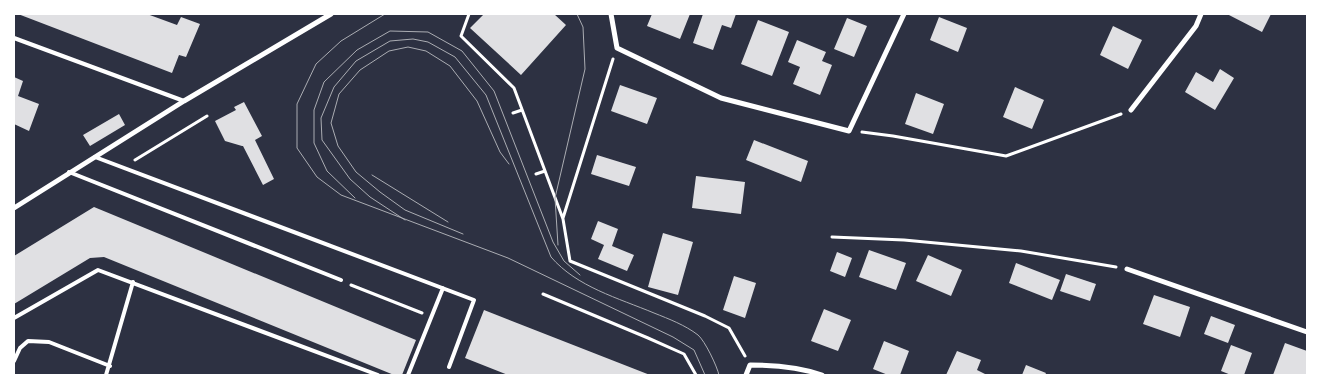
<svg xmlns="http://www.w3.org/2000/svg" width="1321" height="389" font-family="Arial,sans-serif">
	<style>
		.building { fill: #e0e0e3 }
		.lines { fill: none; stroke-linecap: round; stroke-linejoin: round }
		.path { stroke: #fff; stroke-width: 3 }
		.service { stroke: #fff; stroke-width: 4 }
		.minor { stroke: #fff; stroke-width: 5 }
		.tram { stroke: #abadb3; stroke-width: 1 }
	</style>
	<rect width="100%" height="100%" fill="#2d3142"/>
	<!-- building -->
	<path class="building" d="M18 14H147L177 25 181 17 200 24 186 57 179 55 172 73Z
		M484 14H554L566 25 521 75 470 28Z
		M652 14H690L680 39 647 26Z
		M703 14H736L731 28 722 25 713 50 693 43Z
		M1227 14H1271L1262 32Z
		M939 17 967 28 958 52 930 40Z
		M847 18 867 26 854 57 834 49Z
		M758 20 789 32 772 76 741 64Z
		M1113 26 1142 40 1128 69 1100 55Z
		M797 40 826 52 822 61 832 65 820 95 793 84 800 67 788 62Z
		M1220 69 1234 78 1215 110 1185 92 1196 72 1213 82Z
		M14 77 23 81 18 96 39 104 29 131 14 124Z
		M620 85 657 98 647 124 611 111Z
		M1015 87 1044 100 1032 129 1003 117Z
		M916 93 944 104 933 134 905 124Z
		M244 102 262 136 255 140 274 179 263 185 243 146H242L225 141 215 121 236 110 234 107Z
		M119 114 125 125 90 146 83 135Z
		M754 140 808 161 801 182 746 160Z
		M597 155 636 167 629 186 591 174Z
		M696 176 745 182 741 214 692 208Z
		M94 207 416 340 402 375H394L104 257 90 258 14 304V256Z
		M598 221 618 229 612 246 634 255 627 271 598 259 604 245 591 239Z
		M663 233 693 242 678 295 648 287Z
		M869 250 906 263 896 290 859 277Z
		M837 252 852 258 845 277 830 271Z
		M928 255 962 270 951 296 916 281Z
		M1016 263 1060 280 1052 300 1009 283Z
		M1066 274 1096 284 1090 301 1060 291Z
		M734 276 756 283 745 318 723 310Z
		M1154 295 1190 307 1180 337 1143 324Z
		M824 309 851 320 838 351 811 341Z
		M484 310 650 375H508L465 358Z
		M1211 316 1235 325 1228 343 1204 334Z
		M884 341 909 351 900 375H888L873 369Z
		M1285 343 1307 351V371L1306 375H1273Z
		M1231 345 1252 353 1244 375H1231L1221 371Z
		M957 351 981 360 977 370 985 374 984 375H946Z
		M1026 365 1046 373 1045 375H1022Z"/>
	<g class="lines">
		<!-- path -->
		<path class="path" d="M469 14 461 36 514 88 563 219 570 261 705 316 729 328 745 356
			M513 113 522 110
			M862 132 893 136 1006 156 1121 114
			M135 160 207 116
			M536 174 545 171
			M563 218 613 59
			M832 237 904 240 1021 251 1116 267
			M351 285 422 313
			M543 294 648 338 684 354 696 375"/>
		<!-- service -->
		<path class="service" d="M14 38 184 101
			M95 157 474 300 449 367
			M69 172 341 280
			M14 318 98 270 378 375
			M14 361 20 348 28 341 49 342 110 366
			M106 375 133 282
			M408 375 443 288"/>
		<!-- minor -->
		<path class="minor" d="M611 14 617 48 721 98 849 131 904 14
			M1131 110 1196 26 1201 14
			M14 208 184 101 331 14
			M1127 269 1307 332
			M746 375 750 365C775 365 799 367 822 375"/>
		<!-- tram -->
		<path class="tram" d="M385 14 341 41 316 64 297 104V148L317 177 341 195 508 258 673 337 694 350 705 375
			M372 175 448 222
			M355 198 327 171 314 143V110L324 82 357 50 390 31 428 32 462 51 494 91 553 242 564 261 580 275
			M405 220 370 197 350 179 322 140 321 118 334 87 356 61 390 41 413 39 428 42 455 57 486 95 551 257C577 287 618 298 654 313 669 319 685 325 698 335 705 341 717 366 719 375
			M463 234 405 210 380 192 356 172 338 146 331 123 339 94 360 70 389 51 408 47 426 51 450 66 477 101 500 152 509 164
			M558 245 555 198 585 69 583 27 577 14"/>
	</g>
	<!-- border -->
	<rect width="1321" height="389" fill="none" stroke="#ffffff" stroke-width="30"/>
</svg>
